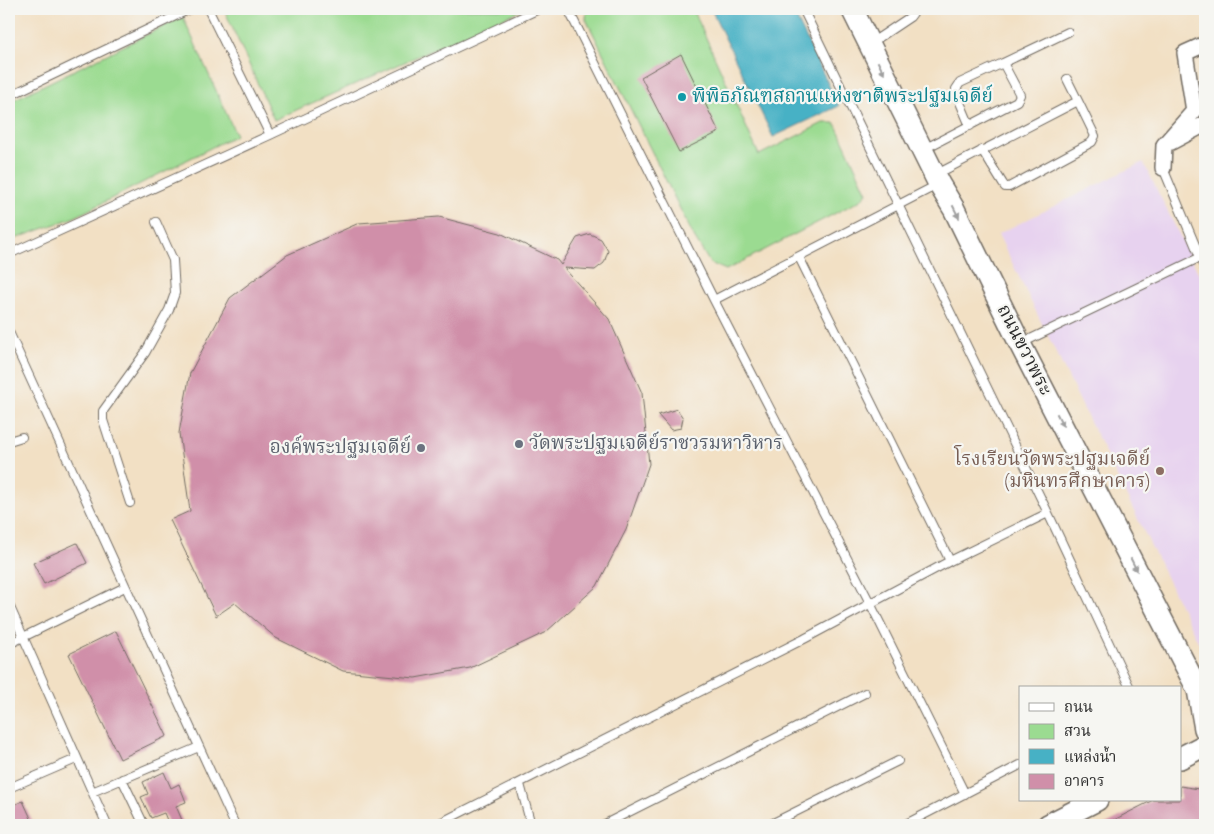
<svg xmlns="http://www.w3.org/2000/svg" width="1214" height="834" font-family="'IM FELL English','Noto Serif Thai',serif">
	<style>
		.built { fill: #e7d2ef }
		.green { fill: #9bdb91; stroke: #63835e }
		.water { fill: #47b1c5; stroke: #396e78 }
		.building { fill: #d08fa9 }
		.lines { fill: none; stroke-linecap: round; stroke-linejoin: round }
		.service-casing { stroke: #716a61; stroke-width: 10 }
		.minor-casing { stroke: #716a61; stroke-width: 18 }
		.secondary-casing { stroke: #716a61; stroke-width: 24 }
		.service { stroke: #fff; stroke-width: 8 }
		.minor { stroke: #fff; stroke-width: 15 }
		.secondary { stroke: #fff; stroke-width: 21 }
		.oneway { fill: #a0a0a0 }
		.culture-dot { fill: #0f9aa8; stroke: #f6f6f2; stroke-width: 2 }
		.worship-dot { fill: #6b7280; stroke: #f6f6f2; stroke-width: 2 }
		.education-dot { fill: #8d6e63; stroke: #f6f6f2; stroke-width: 2 }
		.labels { text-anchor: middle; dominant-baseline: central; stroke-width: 4.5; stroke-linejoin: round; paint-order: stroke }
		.culture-label { font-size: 19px; fill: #0d838f; stroke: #f6f6f2; text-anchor: start }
		.street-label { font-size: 19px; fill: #2b2b2b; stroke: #f6f6f2 }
		.worship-label { font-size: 19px; fill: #5b616d; stroke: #f6f6f2; text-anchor: start }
		.education-label { font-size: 19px; fill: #785e54; stroke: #f6f6f2; text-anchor: end }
	</style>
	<rect width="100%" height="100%" fill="#f6f6f2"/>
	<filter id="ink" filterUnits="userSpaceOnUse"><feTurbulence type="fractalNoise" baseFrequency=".02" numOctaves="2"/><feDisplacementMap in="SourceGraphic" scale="10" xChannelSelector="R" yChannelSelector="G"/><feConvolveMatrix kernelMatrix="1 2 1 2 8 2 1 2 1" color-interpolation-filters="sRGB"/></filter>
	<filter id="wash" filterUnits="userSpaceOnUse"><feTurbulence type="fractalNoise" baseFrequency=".0096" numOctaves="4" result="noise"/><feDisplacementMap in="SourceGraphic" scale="20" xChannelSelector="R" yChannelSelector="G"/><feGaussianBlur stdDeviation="1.12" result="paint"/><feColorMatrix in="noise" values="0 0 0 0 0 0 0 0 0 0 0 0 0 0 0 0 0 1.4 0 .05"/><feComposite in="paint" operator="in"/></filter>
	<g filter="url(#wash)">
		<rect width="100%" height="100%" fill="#f2e0c4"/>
		<!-- built -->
		<path class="built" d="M1143 162 1205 286V656L998 234Z"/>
		<!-- green -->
		<path class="green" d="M224 9H524L274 120Z
			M587 9H693L759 155 823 123H835L867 193 861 200 726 270 710 263 694 237 586 19Z
			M183 17 236 135 75 217 9 241V102Z"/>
		<!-- water -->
		<path class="water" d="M711 9H792L839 106 773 137Z"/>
		<g id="blocks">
			<!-- building -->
			<path class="building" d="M681 54 719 132 679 152 641 77Z
				M439 217 500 233 557 260 561 265 577 238 590 234 601 239 608 251 604 263 595 270 564 268 609 319 642 393 649 464 626 530 597 586 546 632 470 668 415 678 343 671 276 638 235 603 216 616 170 520 190 511 179 433 190 373 230 298 287 255 359 223Z
				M677 409 683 418 681 428 671 430 658 415Z
				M77 543 87 563 44 584 33 563Z
				M116 631 167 736 120 759 69 654Z
				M164 772 171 788 179 784 186 802 176 806 184 825H169L164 813 151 818 141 797 148 794 143 782Z
				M1180 786 1205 790V825H1104L1153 800H1180Z
				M23 801 34 825H9V807Z"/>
		</g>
	</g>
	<g filter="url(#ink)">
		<use href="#blocks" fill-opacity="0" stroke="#716a61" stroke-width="1"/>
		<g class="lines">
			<!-- service casing -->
			<g class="service-casing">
				<path id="service" d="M208 9 270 135
					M568 9 714 300 870 603 965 794
					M803 9 1048 513 1130 688
					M871 43 910 17 916 9
					M1067 79 1078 101
					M9 96 190 9
					M970 126 956 93V89L960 83 1003 63
					M924 149 1017 101 1020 95 1003 63 1068 32
					M1163 168 1205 269
					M935 175 1078 101 1095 136 1092 142 1009 187H1005L1003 184 982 150
					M9 254 270 135 539 9
					M799 257 950 561
					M714 300 939 184
					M9 332 235 825
					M1022 343 1205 255
					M9 441 22 437
					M130 503 103 420V411L145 353 169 310 175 293 173 260 156 222
					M9 605 107 825
					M9 644 125 587
					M122 779 144 825
					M520 784 531 825
					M9 788 76 759
					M92 792 199 747
					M436 825 804 639 950 561 1048 513
					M603 825 865 693
					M769 825 898 761
					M904 825 1020 765"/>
			</g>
			<!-- minor casing -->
			<g class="minor-casing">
				<path id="minor" d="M1171 142 1205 124
					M1163 168 1164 145 1194 111 1185 53 1205 44"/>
			</g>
			<!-- secondary casing -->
			<g class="secondary-casing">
				<path id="secondary" d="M852 9 939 184 954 209 1020 344 1198 690 1205 700
					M1198 690 1205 729
					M1180 758 1205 745
					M1048 825 1097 800"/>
			</g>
			<!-- service -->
			<use href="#service" class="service"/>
			<!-- minor -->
			<use href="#minor" class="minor"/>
			<!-- secondary -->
			<use href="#secondary" class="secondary"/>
		</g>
		<!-- one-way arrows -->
		<defs><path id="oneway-solid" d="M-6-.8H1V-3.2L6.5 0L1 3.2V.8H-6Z" transform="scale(1.25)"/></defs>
		<g class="oneway">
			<use href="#oneway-solid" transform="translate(881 68) rotate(63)"/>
			<use href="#oneway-solid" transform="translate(956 212) rotate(63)"/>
			<use href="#oneway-solid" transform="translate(1060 420) rotate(63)"/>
			<use href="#oneway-solid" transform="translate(1134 565) rotate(63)"/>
		</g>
	</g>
	<!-- markers -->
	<circle class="culture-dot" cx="682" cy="97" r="5"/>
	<g class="worship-dot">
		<circle cx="519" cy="444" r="5"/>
		<circle cx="421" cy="448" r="5"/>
	</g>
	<circle class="education-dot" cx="1160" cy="471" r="5"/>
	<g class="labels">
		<!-- culture labels -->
		<g class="culture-label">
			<text x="692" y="97">พิพิธภัณฑสถานแห่งชาติพระปฐมเจดีย์</text>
		</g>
		<!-- street labels -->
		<g class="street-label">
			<text transform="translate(1024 350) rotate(63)">ถนนขวาพระ</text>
		</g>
		<!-- worship labels -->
		<g class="worship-label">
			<text x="529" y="444">วัดพระปฐมเจดีย์ราชวรมหาวิหาร</text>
			<text x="411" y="448" text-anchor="end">องค์พระปฐมเจดีย์</text>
		</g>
		<!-- education labels -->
		<g class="education-label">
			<text x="1150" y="460">โรงเรียนวัดพระปฐมเจดีย์<tspan x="1150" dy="22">(มหินทรศึกษาคาร)</tspan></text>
		</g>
	</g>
	<!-- margin -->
	<rect width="1214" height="834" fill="none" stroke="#f6f6f2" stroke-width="30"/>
	<!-- legend -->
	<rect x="1019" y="686" width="162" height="115" fill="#f6f6f2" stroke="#a5a5a2"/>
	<rect x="1029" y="703" width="25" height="8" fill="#ffffff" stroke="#a5a5a2"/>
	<text x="1064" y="712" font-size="15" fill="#2b2b2b">ถนน</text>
	<rect x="1029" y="724" width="25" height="15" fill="#9bdb91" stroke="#a5a5a2"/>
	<text x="1064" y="736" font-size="15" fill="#2b2b2b">สวน</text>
	<rect x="1029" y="749" width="25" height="15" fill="#47b1c5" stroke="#a5a5a2"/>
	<text x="1064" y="762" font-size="15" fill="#2b2b2b">แหล่งน้ำ</text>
	<rect x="1029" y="774" width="25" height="15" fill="#d08fa9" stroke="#a5a5a2"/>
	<text x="1064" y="786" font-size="15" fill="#2b2b2b">อาคาร</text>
</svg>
